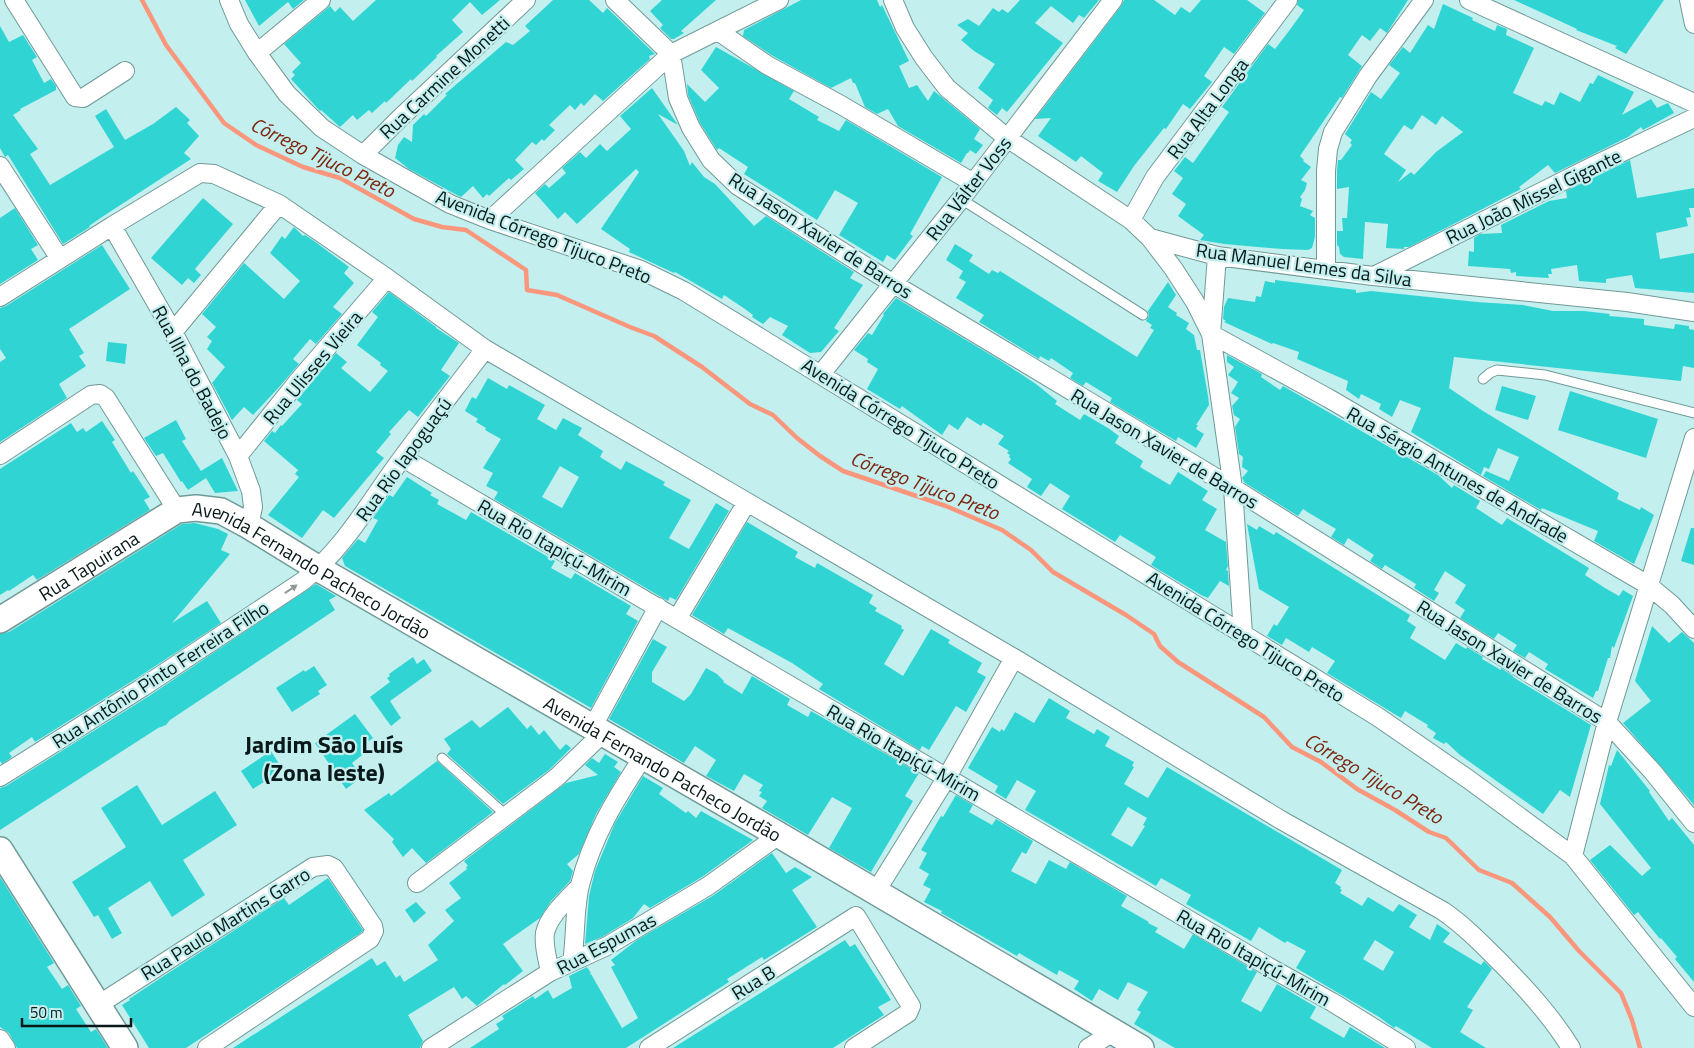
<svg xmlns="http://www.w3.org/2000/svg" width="1694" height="1048" font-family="'Titillium Web',sans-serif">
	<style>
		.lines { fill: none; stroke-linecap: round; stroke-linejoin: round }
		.stream { stroke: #fa967c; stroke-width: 4.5 }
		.building { fill: #30d5d3; fill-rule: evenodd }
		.lane-casing { stroke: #709a98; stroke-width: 11 }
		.street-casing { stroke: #709a98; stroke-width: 20 }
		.secondary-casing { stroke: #709a98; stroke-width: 28 }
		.lane { stroke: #fff; stroke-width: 9 }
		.street { stroke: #fff; stroke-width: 18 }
		.secondary { stroke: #fff; stroke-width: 25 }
		.oneway { fill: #909898 }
		.labels { text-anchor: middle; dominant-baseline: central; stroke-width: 4.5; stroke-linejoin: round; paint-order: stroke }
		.street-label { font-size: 19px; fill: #091919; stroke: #c3efee }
		.water-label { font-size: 20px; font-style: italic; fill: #7d250f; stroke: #c3efee }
		.district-label { font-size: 24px; font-weight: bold; fill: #091919; stroke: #c3efee }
	</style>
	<rect width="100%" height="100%" fill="#c3efee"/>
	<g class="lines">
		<!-- stream -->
		<path class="stream" d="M142 0 166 45 224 123 256 145 303 167 340 178 414 219 442 227 466 230 526 270 527 290 557 295 630 327 654 336 702 367 750 404 773 415 797 438 820 456 843 471 946 506 1002 530 1031 550 1053 572 1126 615 1154 634 1160 646 1178 662 1264 717 1292 747 1321 762 1357 789 1395 810 1429 832 1446 838 1479 870 1512 883 1550 917 1579 951 1621 993 1632 1020 1640 1048"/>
	</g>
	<!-- building -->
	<path class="building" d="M245 0H304L293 9 288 2 259 26Z
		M376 0H500L482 15 470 2 452 20 463 32 436 56 437 57 412 81 411 79 386 103 385 101 372 113 369 110 357 120 353 115 340 127 321 110 320 111 291 79 295 75 292 72 301 63 284 44 330 6 335 12 340 7 353 21Z
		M553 0H589L603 13 607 8 655 54 649 56 650 59 603 101 595 94 584 106 581 103 575 110 570 105 549 125 555 130 544 141 542 139 536 145 532 142 515 160 524 169 511 180 509 178 489 196 487 194 483 198 473 186 461 197 455 194 409 169 395 158 398 145 404 137 412 142 413 125 424 114 426 116 447 95 445 94 506 42 513 45 530 31 525 26Z
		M662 0H716L681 31 684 33 674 39H671L660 28 663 25 650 11Z
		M801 0H877L880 7 882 5 909 61 899 66 909 88 917 85 928 101 934 91 980 129 974 139 983 145 976 154 970 150 968 153H967L961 163 898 126 888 109 877 114 865 107 855 83H853L851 78 831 88 773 56 743 36 744 30Z
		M1020 0H1099L1084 18 1079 15 1073 23 1051 6 1035 23 1063 43 1007 112 1002 108 997 115 988 108 993 100 978 88 995 64 974 51 961 40 968 33 957 25 968 19 979 26 993 8 999 12 1002 9 1008 13Z
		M1124 0H1154L1175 15 1181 7 1190 13 1201 0H1247L1265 13 1234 54 1224 47 1204 76 1212 82 1190 109 1183 104 1166 129 1164 128 1134 166 1117 192 1098 181 1103 173 1081 156 1076 162 1038 136 1051 118 1035 119 1121 6Z
		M1298 0H1408L1387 33 1380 28 1370 41 1362 35 1348 55 1362 66 1342 98 1340 97 1300 156 1304 160 1303 161 1311 167 1301 180 1307 183 1305 190 1300 197 1302 199 1300 206 1313 211 1310 215 1315 218V237L1312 248 1308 250 1282 249 1224 244 1200 240 1204 235 1178 216 1186 204 1172 194 1183 178 1174 171 1185 157 1193 163 1229 112 1222 107 1268 44 1275 49 1289 31 1304 10 1297 5Z
		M1514 0H1664L1626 54 1615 48 1617 46 1576 30 1577 29Z
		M1443 4 1473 18 1472 20 1495 31 1497 25 1507 29 1506 35 1534 48 1513 93 1542 106 1545 101 1554 105 1560 92 1580 102 1590 83 1593 84 1598 75 1634 92 1622 115 1651 99 1657 108 1668 103 1674 113 1643 130 1641 127 1628 137 1555 173 1548 165 1519 187 1521 189 1409 247H1404V249L1386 248 1388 224 1365 222 1363 259 1344 257 1340 254 1339 247 1337 245V231H1343L1342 218H1347L1349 187 1337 189V171L1338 160H1341L1352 145 1350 143 1352 140 1345 134 1371 92 1381 99 1400 73 1389 65 1403 47 1410 53 1428 25 1434 29ZM1422 115 1436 125 1442 116 1463 132 1436 152 1414 175 1411 172 1398 182 1406 170 1384 154 1404 125 1412 130Z
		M0 26 9 42 23 35 37 57 32 60 44 83 51 79 56 86V90L20 109 21 110 13 115 38 149 30 154 50 185 114 147 95 116 106 109 125 140 153 124 176 107 190 120 187 123 199 136 184 153 191 159 102 217 89 226 90 227 63 244 8 155 5 157 0 148Z
		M716 47 794 91 789 99 819 117 817 120 839 131 846 120 942 177 910 234 913 236 895 260 887 255 883 262 839 235 858 203 835 190 817 220 744 174 748 167 719 148 717 150 700 123 688 95 687 84 705 102 719 88 701 70Z
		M652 88 678 125 658 114 684 151 690 166 692 162 704 177 715 184 754 226 766 216 854 272 850 278 863 285 834 328 839 331 821 352 810 353 782 335 788 326 770 317 763 324 752 317 753 315 745 309 724 295 722 299 675 272 674 273 629 252 630 249 601 229 639 172 636 169 577 224 565 212 558 219 535 193 545 184 549 188 566 173 562 168 580 152 586 158 600 144 607 151 631 129 620 116Z
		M1630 160 1637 198 1694 188V208H1689L1691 217 1686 218 1688 226 1656 233 1660 259 1694 253V293L1635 288 1632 275 1606 279V283L1579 281 1577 265 1551 269 1552 274H1548L1549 278 1516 276V272L1511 273 1510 269 1468 266 1469 251 1474 252V238L1480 234 1502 233 1501 225 1549 201 1567 198 1566 191Z
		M203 198 233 224 195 269 201 275 194 283 188 278 182 285 151 258Z
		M15 208 38 245 31 249 38 260 0 284V218Z
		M294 227 303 236 305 235 314 241 349 267 344 273 354 283 333 307 342 314 316 344 310 339 293 359 299 364 280 386 253 415 244 407 232 420 212 383 225 367 207 349 212 341 207 337 216 327 202 314 244 263 284 299 300 281 270 253 282 236 285 239Z
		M955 244 973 255 969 261 989 274 992 270 998 273 1000 271 1137 357 1154 330 1150 328 1152 325 1146 321 1149 316 1148 311 1168 282 1176 295 1168 307 1177 313 1176 315 1189 323 1186 329 1194 335 1197 350H1200L1208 396 1209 405 1196 425H1198L1196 429 1204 434 1196 448 1178 437 1176 441 1110 402 1112 398 1086 382 1083 386 1070 378 1073 373 1051 358 1049 361 1040 356 1039 359 979 322 984 315 956 298 966 282 959 278 963 271 946 260Z
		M102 245 130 289 69 329 84 353 79 356 86 366 59 384 67 398 0 442V362L6 358 0 349V308L6 306Z
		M1275 280 1356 290V293L1371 291 1477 302 1523 305 1553 311H1584L1610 314 1609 316 1644 319V325L1674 329 1675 324 1689 326V329L1694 330V368L1683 366 1681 381 1454 357 1449 388 1483 411 1619 493 1617 499 1640 510 1641 507 1654 515 1634 564 1594 541 1598 531 1542 508 1541 510 1483 476 1486 471 1509 481 1519 457 1498 448 1489 469 1484 467 1481 475 1411 432 1421 408 1400 400 1392 417 1379 409 1381 404 1361 394 1359 399 1346 390 1348 381 1297 359 1299 352 1273 343 1272 344 1224 322 1226 321 1223 319 1224 307 1228 298 1255 302 1256 296 1261 297 1265 281 1275 283Z
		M389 292 436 327V328L459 343 441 370 450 376 418 417 409 410 389 432 391 434 376 452 384 458 334 518 323 510 302 538 268 515 299 477 295 474 298 470 264 441 272 431 275 433 281 425 282 426 302 404 297 400 336 353 347 362 341 368 370 392 388 371 380 365 381 363 357 345 378 317 372 312Z
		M896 298 1001 361 1036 384 1057 401 1055 404 1080 420 1084 414 1108 428 1119 436 1115 443 1143 461 1140 467 1170 485 1178 472 1208 491 1202 500 1217 509 1205 530 1226 542 1228 566 1226 570 1228 571 1229 586 1220 581 1208 598 1201 595 1151 565 1156 557 1120 535 1115 542 1062 509 1070 496 1050 483 1041 496 1027 487 1032 479 1008 463 1011 459 1009 457 1010 455 1007 453 1009 451 998 444 1004 436 983 423 981 426 967 417 958 430 949 424 942 435 902 406 900 409 867 389 878 369 867 362 868 359 854 350 868 333 872 335 884 315 883 314Z
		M108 342 127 344 125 364 106 361Z
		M1227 355 1262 374 1261 377 1280 390 1283 386 1438 475 1452 488 1454 485 1480 501 1476 508 1502 525 1507 518 1589 568 1585 575 1605 588 1619 596 1623 590 1633 596 1614 648 1612 646 1610 658H1608L1598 691H1596L1593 698 1545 669 1548 664 1529 652 1525 658 1513 651 1517 645 1498 633 1494 639 1460 618 1465 610 1455 603 1466 585 1445 571 1434 590 1439 593 1434 601 1414 588 1416 584 1385 565 1382 569 1370 561 1374 555 1348 538 1344 545 1331 537 1336 529 1309 513 1303 509 1298 516 1245 483 1242 478 1248 471 1242 467 1243 457 1239 454 1235 427 1240 419 1234 415 1232 406 1239 398 1231 393 1238 382 1228 375 1234 367 1227 362Z
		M488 378 507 389 509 385 545 405 537 419 556 430 563 418 582 428 578 435 603 451 600 457 621 470 626 461 665 482 663 485 691 500 669 538 689 549 716 503 729 511 676 600 670 597 668 601 494 499 498 492 486 486 493 473 483 468 501 439 485 430 486 428 476 422 478 419 465 411 472 397 476 399ZM560 466 579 477 562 508 542 497Z
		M1502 386 1536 396 1528 420 1495 410Z
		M1570 391 1658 419 1646 458 1558 430Z
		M176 420 186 439 182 441 201 471 222 458 238 491 215 493 206 478 188 490 182 481 181 482 163 453 156 456 144 438Z
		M102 421 115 440 112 442 131 473 133 471 150 497 144 500 150 510 37 580 33 575 9 591 8 590 0 595V469L71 423 77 432 83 428 86 432Z
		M407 477 432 493 430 495 439 500 437 504 466 520 471 512 555 561 551 568 571 579 575 573 631 606 626 614 638 621 591 708 345 566 342 558 358 539 365 543 378 520 373 518 389 495 393 497Z
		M747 522 798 552 795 557 815 568 817 563 873 595 869 603 877 608 875 611 902 626 901 628 904 630 884 664 903 676 931 629 950 640 948 643 982 663 977 672 986 677 966 712 956 706 929 750 922 746 920 750 819 689 823 684 792 663 728 628 724 634 692 615Z
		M195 523 218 529 228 534 221 550 230 554 172 623 207 601 221 623 137 678 35 742 32 737 9 753 12 757 2 764 0 761V634L9 632 182 524Z
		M1247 524 1257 530 1259 526 1274 535 1276 532 1410 615 1407 621 1416 627 1410 638 1445 660 1456 643 1466 649 1467 647 1483 657 1482 659 1501 670V668L1513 676V677L1591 725 1570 797 1560 790 1543 814 1460 755 1446 742 1444 744 1433 738 1436 733 1427 727 1428 725 1405 711 1401 718 1327 673 1335 661 1312 647 1309 652 1286 638 1282 645 1267 636 1274 624 1277 626 1289 607 1259 589Z
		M1691 528H1694V565L1681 561Z
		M316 584 336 596 329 600 335 610 170 720 166 725 158 728 0 830V788L6 786 149 696Z
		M1652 626 1669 643 1682 632 1694 643V805L1623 723 1651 701 1635 681Z
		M653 639 667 647 652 672V682L684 701 691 694 706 668 717 674 724 681 723 682 742 694 752 676 790 699 787 705 808 717 811 711 919 773 905 796 913 801 871 872 829 848 852 808 832 797 808 835 762 808 767 801 759 796 762 792 759 791 763 785 744 774 734 791 706 776 716 760 695 746 684 763 609 719Z
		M413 657 417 664 424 659 432 671 390 701 401 718 391 726 370 697 390 682 387 678 390 676 389 674Z
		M314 666 327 685 318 691 320 694 292 712 276 688 304 670 305 672Z
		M1049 698 1070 711 1066 718 1094 734 1097 729 1110 737 1105 746 1134 762 1132 766 1134 767 1124 784 1148 798 1167 767 1342 870 1335 883 1341 887 1340 889 1342 890 1340 893 1362 906 1368 897 1393 912 1399 904 1417 915 1409 927 1430 940 1437 924 1450 933 1443 942 1481 965 1484 961 1492 969 1467 1007 1473 1010 1460 1032 1486 1048H1432L1396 1026 1394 1028 1379 1017 1296 968 1306 951 1287 941 1285 943 1259 927 1251 941 1186 904 1191 895 1161 878 1156 886 1025 810 1036 791 1017 780 1006 799 995 792 998 786 968 768 975 756 992 727 1000 732 1001 729 1004 731 1015 712 1034 723ZM1128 807 1147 818 1143 825 1145 826 1132 847 1111 835ZM1375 940 1394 952 1383 971 1363 959Z
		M508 707 527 729 531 725 539 735 544 730 560 750 566 744 571 748 549 770 503 804 447 754 451 749 444 739 472 720 480 728Z
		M355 714 373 738 362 746 366 752 352 763 362 777 346 789 315 743Z
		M1617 750 1650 791 1649 792 1669 821 1672 818 1694 845V982L1675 959 1677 957 1661 938 1660 939 1638 912 1634 915 1590 860 1610 845 1642 876 1651 868 1600 804 1609 765 1611 766Z
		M271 751 283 770 253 789 241 771Z
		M605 754 618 762 614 767 621 772 596 814 579 854 567 864 573 871 570 881 551 901 540 918 503 944 523 971 505 985 504 984 477 1006 466 996 462 999 454 987 408 1015 423 1041 420 1048H233L372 958 377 966 385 961 396 978 400 975 404 982 438 960 428 945 454 921 445 910 461 898 449 883 467 869 466 867 468 866 464 861 566 783 598 775 585 765 592 758 599 763Z
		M437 761 493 812 426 863 412 848 403 857 392 842 394 839 364 810 389 793 391 796Z
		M643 776 663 788 659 794 686 813 688 811 696 818 701 811 753 840 702 877 650 908 644 904 633 918 602 937 585 944 589 896 595 871 615 823Z
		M137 785 162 825 215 791 237 825 183 860 205 895 172 917 150 881 108 908 122 933 112 939 98 915 94 917 72 882 126 847 101 808Z
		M956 795 973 805 969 812 992 825 996 819 1033 841 1026 854 1022 852 1011 871 1036 884 1049 860 1066 869 1070 862 1127 896 1121 906 1149 922 1148 923 1158 928 1155 932 1184 949 1193 934 1257 972 1241 1001 1261 1012 1277 984 1316 1007 1310 1018 1325 1027 1344 1038 1350 1027 1385 1048H1175L1134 1024 1141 1012 1137 1010 1148 992 1128 982 1118 1000 1099 989 1092 1001 1074 989 1079 981 1059 970 1057 975 1019 953 1017 956 941 913 942 911 924 902 931 889 923 885 929 874 919 868 927 853 921 850 941 816 943 817Z
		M772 853 786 873 795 867 812 877 792 890 817 927 764 960 762 957 727 979 729 982 626 1048H470L499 1029 496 1024 504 1019 502 1016 533 996 535 999 548 990 553 999 572 988 569 976 587 967 591 973 589 975 591 974 622 1028 638 1018 611 967 615 965 611 960 637 940 714 895Z
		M0 877 54 963 47 967 62 989 68 985 81 1006 76 1009 91 1032 96 1029 108 1048H17L9 1033 0 1027Z
		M328 878 363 930 362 932 186 1048H149L122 1005 130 1000 129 999 159 979 284 898 289 905Z
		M416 902 426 913 414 923 405 910Z
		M845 940 850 947 855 944 891 1000 878 1007 884 1015 833 1048H673Z"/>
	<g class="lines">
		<!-- lane casing -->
		<g class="lane-casing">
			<path id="lane" d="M961 199 1143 315
				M1483 379 1490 373 1497 370 1545 375 1694 413
				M442 758 507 816"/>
		</g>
		<!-- street casing -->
		<g class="street-casing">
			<path id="street" d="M14 0 75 97 83 98 125 71
				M229 0 239 24 257 53 287 94 322 128 363 155 450 204 490 220 641 270 684 291 1378 717 1468 779 1573 856 1694 1007
				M615 0 671 54 678 98 691 128 711 160 738 186 892 283 1233 488 1607 722 1653 772 1694 823
				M893 0 905 28 924 58 947 88 1007 138 1131 220 1150 238 1217 256 1373 276 1627 302 1694 312
				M1469 0 1694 103
				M1689 0 1694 24
				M718 31 767 65 841 105 972 182
				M257 53 321 0
				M363 155 400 118 526 0
				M0 166 60 259
				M490 220 671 54 779 0
				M1131 220 1155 177 1288 0
				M112 226 173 332 238 456 251 491 253 507 249 526
				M1150 238 1173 268 1195 302 1211 334 1328 398 1648 585 1672 605 1694 629
				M1217 256 1211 334 1233 488 1243 634
				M1326 270V171L1328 149 1333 132 1368 76 1424 0
				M1374 276 1593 166 1694 118
				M0 297 112 226 200 173 214 174 279 204 387 278 485 349 1014 658 1281 820 1443 911C1466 927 1484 946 1503 965 1528 991 1552 1017 1571 1048
				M173 332 279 204
				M821 374 961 199 1113 0
				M0 455 91 395 100 394 106 398 177 510
				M238 456 299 380 387 278
				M403 458 1269 967 1332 1002 1406 1048
				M677 619 747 502
				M592 728 658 607
				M0 777 143 687 303 581C340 552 365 510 392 472 422 430 454 390 485 349
				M1573 856 1607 722 1694 438
				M417 883 556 778 602 734
				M875 893 947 777 1014 658
				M572 962C576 937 574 910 580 885 592 837 616 798 643 757
				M550 972C548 960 543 946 545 933 549 915 568 899 580 886
				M98 1005 313 867 328 865 334 868 373 926 374 931 370 939 207 1048
				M0 1039 6 1048
				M431 1048 550 972 607 946 708 886 779 835
				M649 1048 856 916 911 1006 908 1013 854 1048
				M1088 1048 1113 1032"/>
		</g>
		<!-- secondary casing -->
		<g class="secondary-casing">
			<g id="secondary">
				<path id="s1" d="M0 620 177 510 196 508 221 511 249 526 319 569 779 835 1141 1048"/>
				<path d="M0 850 125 1048"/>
			</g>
		</g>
		<!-- lane -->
		<use href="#lane" class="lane"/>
		<!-- street -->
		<use href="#street" class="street"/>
		<!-- secondary -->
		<use href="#secondary" class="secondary"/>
	</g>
	<!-- one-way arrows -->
	<defs><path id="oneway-solid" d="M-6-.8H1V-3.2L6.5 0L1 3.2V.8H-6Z" transform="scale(1.25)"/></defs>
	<use class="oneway" href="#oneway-solid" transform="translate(291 589) rotate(-34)"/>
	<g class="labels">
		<!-- street labels -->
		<g class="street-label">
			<text transform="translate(444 77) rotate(-43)">Rua Carmine Monetti</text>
			<text transform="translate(1207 108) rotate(-53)">Rua Alta Longa</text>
			<text transform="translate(968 188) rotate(-52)">Rua Válter Voss</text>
			<text transform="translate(1533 196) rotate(-26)">Rua João Missel Gigante</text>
			<text transform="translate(821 235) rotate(33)">Rua Jason Xavier de Barros</text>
			<text transform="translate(544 236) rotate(21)">Avenida Córrego Tijuco Preto</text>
			<text transform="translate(1304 264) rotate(8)">Rua Manuel Lemes da Silva</text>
			<text transform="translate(312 367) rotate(-50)">Rua Ulisses Vieira</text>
			<text transform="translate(193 372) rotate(62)">Rua Ilha do Badejo</text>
			<text transform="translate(901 423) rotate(32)">Avenida Córrego Tijuco Preto</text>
			<text transform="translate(1165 448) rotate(31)">Rua Jason Xavier de Barros</text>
			<text transform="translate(403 459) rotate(-54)">Rua Rio Iapoguaçú</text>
			<text transform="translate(1458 474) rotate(30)">Rua Sérgio Antunes de Andrade</text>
			<text transform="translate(555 547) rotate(30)">Rua Rio Itapiçú-Mirim</text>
			<text stroke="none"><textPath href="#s1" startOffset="104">Rua Tapuirana</textPath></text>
			<text stroke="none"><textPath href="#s1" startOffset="359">Avenida Fernando Pacheco Jordão</textPath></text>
			<text transform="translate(1246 636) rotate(32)">Avenida Córrego Tijuco Preto</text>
			<text transform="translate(1510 661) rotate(32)">Rua Jason Xavier de Barros</text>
			<text transform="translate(160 674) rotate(-33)">Rua Antônio Pinto Ferreira Filho</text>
			<text transform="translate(904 752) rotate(30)">Rua Rio Itapiçú-Mirim</text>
			<text stroke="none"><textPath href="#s1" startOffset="764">Avenida Fernando Pacheco Jordão</textPath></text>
			<text transform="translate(225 923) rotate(-32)">Rua Paulo Martins Garro</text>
			<text transform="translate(606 943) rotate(-28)">Rua Espumas</text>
			<text transform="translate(1254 957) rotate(30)">Rua Rio Itapiçú-Mirim</text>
			<text transform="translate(753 982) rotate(-32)">Rua B</text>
		</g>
		<!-- water labels -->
		<g class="water-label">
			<text transform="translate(323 157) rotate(26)">Córrego Tijuco Preto</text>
			<text transform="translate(925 485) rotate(21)">Córrego Tijuco Preto</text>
			<text transform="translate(1374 778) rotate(31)">Córrego Tijuco Preto</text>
		</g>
		<!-- district labels -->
		<g class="district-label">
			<text x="324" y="744">Jardim São Luís<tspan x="324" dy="28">(Zona leste)</tspan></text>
		</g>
	</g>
	<!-- scale -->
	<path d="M22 1018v8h109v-8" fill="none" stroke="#091919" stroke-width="2.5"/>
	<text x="30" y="1018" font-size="15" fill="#091919" stroke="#c3efee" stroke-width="4" paint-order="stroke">50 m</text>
</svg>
